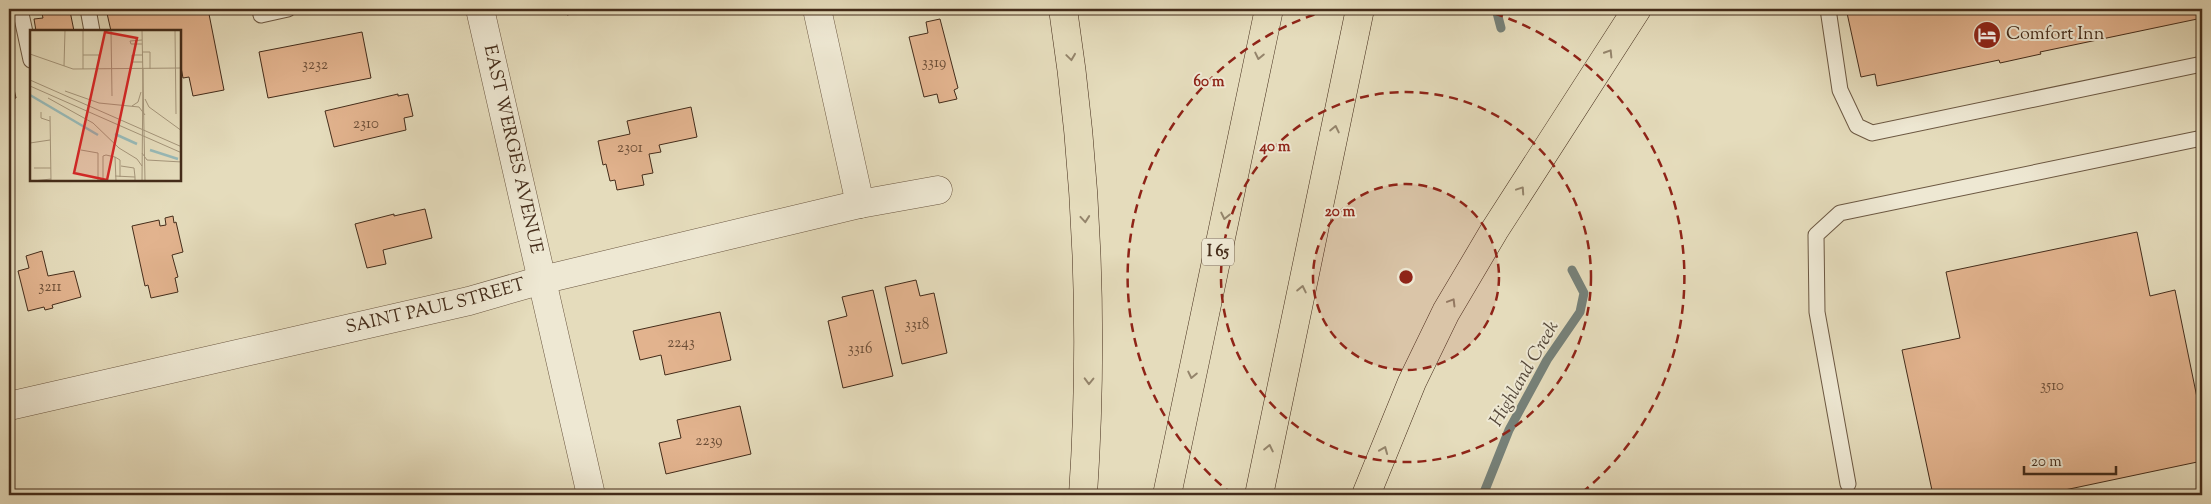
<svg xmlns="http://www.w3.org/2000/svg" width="2211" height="504" font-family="'Sorts Mill Goudy',serif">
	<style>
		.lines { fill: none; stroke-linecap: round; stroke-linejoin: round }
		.stream { stroke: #768179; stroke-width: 9 }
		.building { fill: #e2b38e; stroke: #442c1a }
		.lane-casing { stroke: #6c5842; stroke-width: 17 }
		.street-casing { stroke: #6c5842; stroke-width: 29 }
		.highway-casing { stroke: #442c1a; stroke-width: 29 }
		.lane { stroke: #eee8d3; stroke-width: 15 }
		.street { stroke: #eee8d3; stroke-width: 28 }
		.highway { stroke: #e5dcbc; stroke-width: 28 }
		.oneway { stroke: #94846b }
		.ring { fill: none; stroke: #8f2418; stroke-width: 2.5; stroke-dasharray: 9 6 }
		.labels { text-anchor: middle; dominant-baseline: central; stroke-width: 4; stroke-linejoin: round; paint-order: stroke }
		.number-label { font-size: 15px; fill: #6c4e37 }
		.shield { fill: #eee8d3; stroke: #776452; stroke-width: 1 }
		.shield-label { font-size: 16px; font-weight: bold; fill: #442c1a }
		.poi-label { font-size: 18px; fill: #442c1a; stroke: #eee8d3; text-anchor: start }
		.street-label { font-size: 18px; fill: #442c1a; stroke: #eee8d3 }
		.water-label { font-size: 19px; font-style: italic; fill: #55483a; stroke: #eee8d3 }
		.inset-river { fill: none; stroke: #98bab8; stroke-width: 2.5 }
		.inset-road { fill: none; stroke: #a5967b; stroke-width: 1 }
		.view { fill: #d62828; fill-opacity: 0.15; stroke: #d62828; stroke-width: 2.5 }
		.inset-edge { fill: none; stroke: #442c1a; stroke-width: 2.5 }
		.centre { fill: #8f2418; stroke: #eee8d3; stroke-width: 2.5 }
		.ring-label { font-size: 15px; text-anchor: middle; font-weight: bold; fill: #8f2418; stroke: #eee8d3; stroke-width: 4; stroke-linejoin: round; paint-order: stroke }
	</style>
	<rect width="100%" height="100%" fill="#e5dcbc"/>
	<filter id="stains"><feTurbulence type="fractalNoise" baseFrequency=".004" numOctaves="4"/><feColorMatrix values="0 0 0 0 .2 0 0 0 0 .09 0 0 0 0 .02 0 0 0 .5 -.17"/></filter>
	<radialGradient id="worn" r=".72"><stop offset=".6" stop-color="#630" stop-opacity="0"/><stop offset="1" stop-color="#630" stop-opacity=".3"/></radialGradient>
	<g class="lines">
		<!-- stream -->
		<path class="stream" d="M1496 9 1501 28
			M1483 495 1509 430 1547 360 1580 312 1584 293 1572 270"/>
	</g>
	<!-- building -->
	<path class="building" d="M41 9H61L62 13 70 11 74 31H36L34 19 43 18Z
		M106 9H208L224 90 193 96 189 77 183 78 180 62V31H111Z
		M565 9H593L567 15Z
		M1858 9H2202V18L2040 52 2041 54 2000 63 1999 60 1877 86 1875 74 1861 77 1847 13 1859 11Z
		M940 19 958 88 954 90 957 99 939 103 937 94 924 97 909 37 928 33 926 22Z
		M362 32 371 78 268 98 259 52Z
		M9 67 16 98 9 99Z
		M398 94V96L408 94 413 116 404 118 406 130 334 147 325 111Z
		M691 107 697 137 659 145 661 152 649 154 653 173 642 175 644 185 617 190 615 180 610 181 606 164 603 165 598 141 630 134 627 121Z
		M425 209 432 238 383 250 386 264 367 268 355 224 394 214V216Z
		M173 216 174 223 176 222 183 252 172 255 178 277 175 278 178 292 151 298 148 285 145 286 132 226 159 220 160 226 166 225 165 218Z
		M2137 232 2150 296 2175 290 2202 422V461L2041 495H1933L1902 350 1960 338 1946 272Z
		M42 251 48 276 74 271 81 297 52 305 53 308 45 310 44 307 28 311 18 271 29 268 26 256Z
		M916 280 920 296 934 293 947 353 902 364 885 287Z
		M873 290 893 376 843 388 828 321 847 316 842 297Z
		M720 312 731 360 665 375 661 355 640 360 633 331Z
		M740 406 751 454 666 474 659 443 681 438 677 420Z"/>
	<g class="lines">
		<!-- lane casing -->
		<g class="lane-casing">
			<path id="lane" d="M20 9 31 60
				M88 9 92 31
				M260 9 261 15 288 9
				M1828 9 1840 90 1857 126 1872 133 2202 64
				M1848 484 1817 312 1816 235 1840 213 2202 138"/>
		</g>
		<!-- street casing -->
		<g class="street-casing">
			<g id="street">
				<path id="s1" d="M480 9 591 495"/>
				<path d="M817 9 860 204"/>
				<path id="s2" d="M9 406 469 301 542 280 860 204 938 190"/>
			</g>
		</g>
		<!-- highway casing -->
		<g class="highway-casing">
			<path id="highway" d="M1063 9C1088 172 1094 331 1083 495
				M1167 495 1269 9
				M1259 495 1360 9
				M1366 495 1412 382 1446 312 1494 231 1637 9"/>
		</g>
		<!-- lane -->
		<use href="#lane" class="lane"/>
		<!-- street -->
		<use href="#street" class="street"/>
		<!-- highway -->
		<use href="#highway" class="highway"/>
	</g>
	<!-- one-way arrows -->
	<defs><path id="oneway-chevron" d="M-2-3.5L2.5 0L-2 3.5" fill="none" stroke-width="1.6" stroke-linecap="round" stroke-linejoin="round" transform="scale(1.25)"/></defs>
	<g class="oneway">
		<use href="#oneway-chevron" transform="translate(1609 53) rotate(-58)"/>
		<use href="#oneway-chevron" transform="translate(1259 56) rotate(102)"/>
		<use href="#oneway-chevron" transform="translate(1071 57) rotate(82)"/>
		<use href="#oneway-chevron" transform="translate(1335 129) rotate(-78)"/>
		<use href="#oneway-chevron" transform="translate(1521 190) rotate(-56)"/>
		<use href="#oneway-chevron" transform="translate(1225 216) rotate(102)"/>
		<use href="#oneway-chevron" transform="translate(1085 219) rotate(85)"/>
		<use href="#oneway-chevron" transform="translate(1302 289) rotate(-78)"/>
		<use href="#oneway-chevron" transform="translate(1452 302) rotate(-59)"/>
		<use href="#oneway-chevron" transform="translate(1192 375) rotate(102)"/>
		<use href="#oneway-chevron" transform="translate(1089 381) rotate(91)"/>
		<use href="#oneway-chevron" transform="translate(1269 448) rotate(-78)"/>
		<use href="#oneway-chevron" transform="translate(1384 450) rotate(-68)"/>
	</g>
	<!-- distance rings -->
	<circle cx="1406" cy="277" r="93" fill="#8f2418" fill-opacity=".12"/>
	<g class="ring">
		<circle cx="1406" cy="277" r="93"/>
		<circle cx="1406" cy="277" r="185"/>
		<path d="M1233 495A278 278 0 0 1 1332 9M1480 9A278 278 0 0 1 1579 495"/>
	</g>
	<!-- icons -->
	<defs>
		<g id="hotel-disc" transform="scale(1.4375)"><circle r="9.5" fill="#8f2418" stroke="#eee8d3"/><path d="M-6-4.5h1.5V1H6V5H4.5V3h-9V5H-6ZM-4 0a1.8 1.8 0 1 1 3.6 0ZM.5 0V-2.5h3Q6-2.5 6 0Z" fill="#fff"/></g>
	</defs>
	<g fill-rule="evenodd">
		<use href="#hotel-disc" x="1987" y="35"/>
	</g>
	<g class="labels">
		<!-- number labels -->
		<g class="number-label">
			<text x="934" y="63">3319</text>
			<text x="315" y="65">3232</text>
			<text x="366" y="124">2310</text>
			<text x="630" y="148">2301</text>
			<text x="50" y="287">3211</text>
			<text x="917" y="325">3318</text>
			<text x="681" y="343">2243</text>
			<text x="860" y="349">3316</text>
			<text x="2052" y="386">3510</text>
			<text x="709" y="441">2239</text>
		</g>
		<!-- shield labels -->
		<rect class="shield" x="1202" y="238.5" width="32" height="27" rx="4"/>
		<g class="shield-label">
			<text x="1218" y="252">I 65</text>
		</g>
		<!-- poi labels -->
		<g class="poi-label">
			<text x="2006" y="35">Comfort Inn</text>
		</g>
		<!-- street labels -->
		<g class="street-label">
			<text stroke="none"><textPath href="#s1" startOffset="144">EAST WERGES AVENUE</textPath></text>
			<text stroke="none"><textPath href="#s2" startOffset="438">SAINT PAUL STREET</textPath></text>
		</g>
		<!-- water labels -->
		<g class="water-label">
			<text transform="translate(1525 374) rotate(-60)">Highland Creek</text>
		</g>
	</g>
	<!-- overview -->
	<g transform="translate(30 30)">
		<rect width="151" height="151" fill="#e5dcbc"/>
		<path class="inset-river" d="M0 65 68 105M85 104 107 114M120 120 148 129"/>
		<path class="inset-road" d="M53 0V39M81 0 82 66M112 0 115 151M145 0 146 84M112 10 100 11 101 14H112M112 22H120V39M0 24 43 39 152 38M53 25H69V29M112 25H102V32H113M34 36 35 0M0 50 152 117M0 56 152 123M35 61 69 73 109 77 115 85M18 68 63 93 89 118 107 129 112 136M115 69 119 77 152 101M102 76 108 72 111 62M11 82V88L20 91M20 86 21 151M0 113 20 110M51 120 68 123V151M112 123 117 130 152 132M85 127 90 130V147M91 136 104 138 105 147M4 138H21M85 146 105 147V151M3 151 21 149M73 151V126L76 125 85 127 86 151M112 151 113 39"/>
		<path class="view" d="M75 2 107 8 77 150 44 143Z"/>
		<rect width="151" height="151" class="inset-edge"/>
	</g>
	<circle cx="1406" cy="277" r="8" class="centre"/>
	<g class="ring-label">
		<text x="1209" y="86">60 m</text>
		<text x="1275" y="151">40 m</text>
		<text x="1340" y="216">20 m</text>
	</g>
	<!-- margin -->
	<rect width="2211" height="504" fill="none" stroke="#e5dcbc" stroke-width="30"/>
	<rect x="10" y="10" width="2191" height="484" fill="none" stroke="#442c1a" stroke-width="2.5"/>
	<rect x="15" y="15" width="2181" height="474" fill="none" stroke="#442c1a"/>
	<!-- scale -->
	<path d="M2024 466v8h92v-8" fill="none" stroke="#442c1a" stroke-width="2.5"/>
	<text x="2031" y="466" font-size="15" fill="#442c1a" stroke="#eee8d3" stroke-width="4" paint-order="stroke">20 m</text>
	<rect width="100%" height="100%" filter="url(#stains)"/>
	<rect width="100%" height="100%" fill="url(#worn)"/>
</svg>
